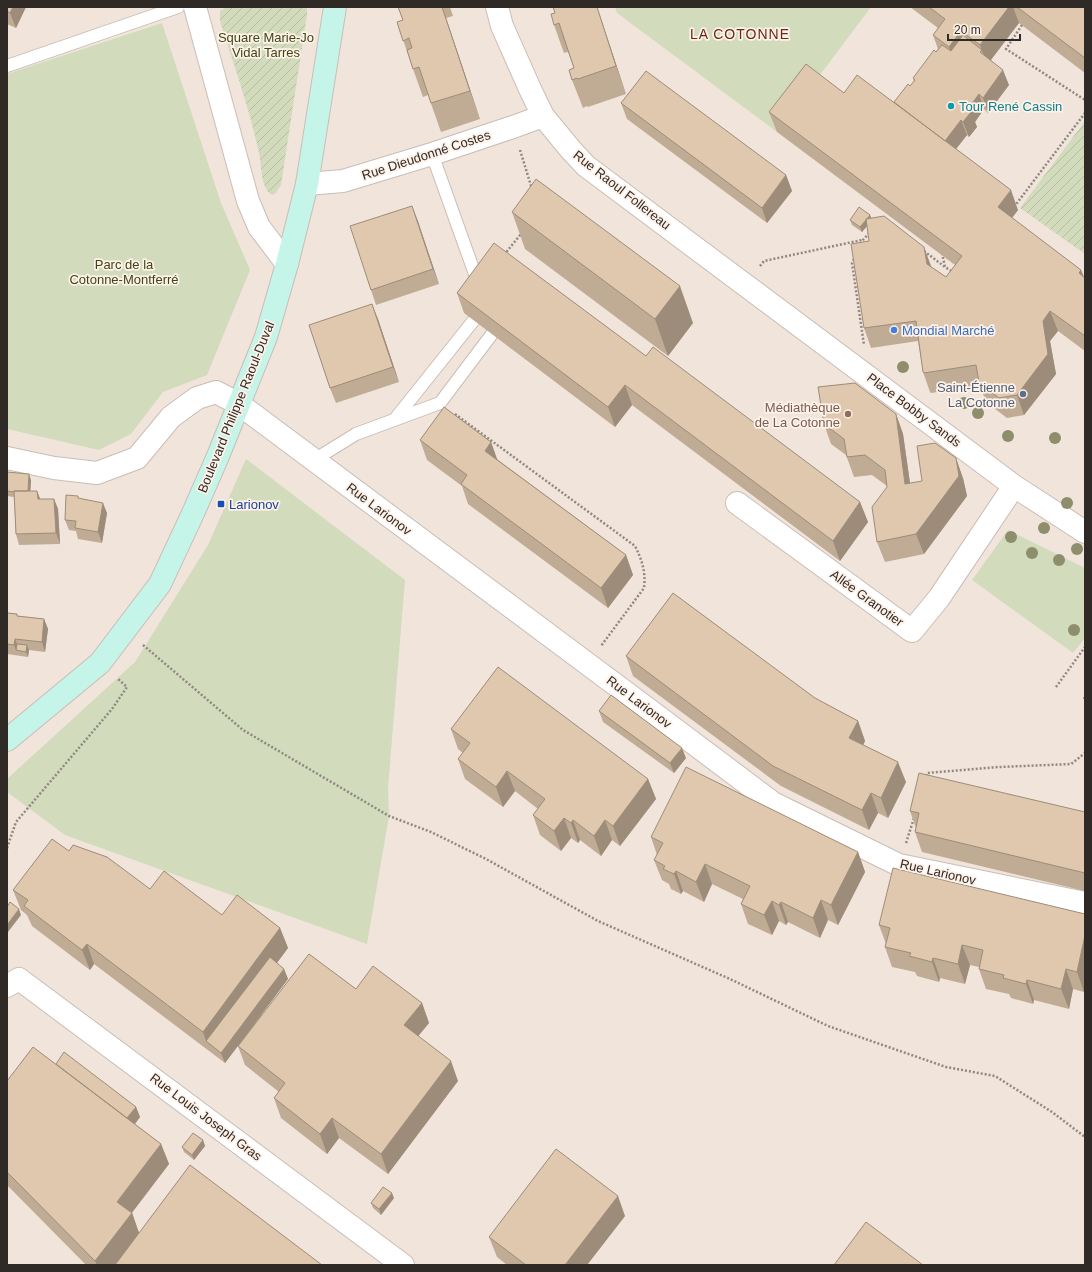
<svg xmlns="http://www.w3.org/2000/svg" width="1092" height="1272" font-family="Arial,sans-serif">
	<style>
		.park { fill: #d3dbbd }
		.garden { fill: url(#garden-furrows) }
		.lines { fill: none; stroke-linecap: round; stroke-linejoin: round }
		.lane-casing { stroke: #cabdb5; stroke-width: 14 }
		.street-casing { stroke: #cabdb5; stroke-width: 24 }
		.secondary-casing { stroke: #cabdb5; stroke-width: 24 }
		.path { stroke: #908781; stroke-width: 2.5; stroke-dasharray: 2 2; stroke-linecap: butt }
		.lane { stroke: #fff; stroke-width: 12 }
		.street { stroke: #fff; stroke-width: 22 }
		.secondary { stroke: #c5f4e8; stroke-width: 22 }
		.tree { fill: #8e8d6c }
		.wall { fill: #c0ac95 }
		.shaded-wall { fill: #9c8c79 }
		.building { fill: #dfc8ad; stroke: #9c8c79 }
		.culture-dot { fill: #0f9aa8; stroke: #fef1e8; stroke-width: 1.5 }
		.shop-dot { fill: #3f7fe0; stroke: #fef1e8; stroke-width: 1.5 }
		.service-dot { fill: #5c6f8a; stroke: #fef1e8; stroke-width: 1.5 }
		.education-dot { fill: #8d6e63; stroke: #fef1e8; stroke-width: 1.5 }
		.transit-dot { fill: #1a4fb4; stroke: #fef1e8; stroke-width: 1.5 }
		.labels { text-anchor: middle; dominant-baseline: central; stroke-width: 3.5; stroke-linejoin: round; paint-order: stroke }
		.park-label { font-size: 13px; fill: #3d4612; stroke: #fef1e8 }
		.culture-label { font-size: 13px; fill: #0d838f; stroke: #fef1e8; text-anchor: start }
		.street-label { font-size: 13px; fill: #2f2a26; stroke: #fef1e8 }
		.shop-label { font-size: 13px; fill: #366cbe; stroke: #fef1e8; text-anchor: start }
		.service-label { font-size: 13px; fill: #4e5e75; stroke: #fef1e8; text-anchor: end }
		.education-label { font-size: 13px; fill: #785e54; stroke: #fef1e8; text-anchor: end }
		.transit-label { font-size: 13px; fill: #164399; stroke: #fef1e8; text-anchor: start }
		.neighbourhood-label { font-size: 14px; letter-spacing: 1px; fill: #6a2815; stroke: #fef1e8 }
	</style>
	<defs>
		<pattern id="garden-furrows" width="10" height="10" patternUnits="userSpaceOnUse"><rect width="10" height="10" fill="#d3dbbd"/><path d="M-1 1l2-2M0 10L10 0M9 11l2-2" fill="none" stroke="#b5bca2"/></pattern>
	</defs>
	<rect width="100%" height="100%" fill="#f1e4db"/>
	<!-- park -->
	<path class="park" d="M615 7H871L777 132 617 13Z
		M162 23 221 203 250 270 207 375 163 392 131 434 99 450 7 429V74Z
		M246 459 405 580 388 788 389 816 367 944 65 835 7 792V779L135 662 208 545Z
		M1008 530 1085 568V638L1073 653 972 580Z"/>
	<!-- garden -->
	<path class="garden" d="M227 7H307V15L281 185 276 193 272 195C260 188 262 165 259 153 249 108 234 65 220 21V11Z
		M1085 121V254L1020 208Z"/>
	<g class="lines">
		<!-- lane casing -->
		<g class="lane-casing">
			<path id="lane" d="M7 66 178 7
				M432 154 476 277 482 282
				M395 419 474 320
				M314 460 356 434 440 403 492 334"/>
		</g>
		<!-- street casing -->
		<g class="street-casing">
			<path id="street" d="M195 7 248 201 259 227 287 264
				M497 7 502 26 530 89 543 116 571 150 586 166 1014 486 1085 532
				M307 184 343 181 432 154 513 127 543 116
				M7 458 54 468 97 473 137 458 171 417 197 398 216 392 239 404 644 706 773 803 899 865 1085 903
				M737 503 912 631 939 598 1014 486
				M7 986 19 979 403 1265"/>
		</g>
		<!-- secondary casing -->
		<g class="secondary-casing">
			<path id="secondary" d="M7 740 100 663 160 584 194 511 218 456 266 337 287 264 307 184 335 7"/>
		</g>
		<!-- path -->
		<path class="path" d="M1022 25 1006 49 1085 100
			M520 150 532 189
			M1014 207 1085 113
			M861 244 863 240 870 232
			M924 251 945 267
			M942 253 945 267 953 272
			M504 255 521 234
			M854 259 852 263 864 345
			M760 266 764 261 862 240
			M455 414 635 546C642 560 646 572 644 588L601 646
			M143 645 243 730 389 816 431 832 486 859 598 921 730 979 828 1026 946 1067 995 1076 1052 1112 1085 1137
			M1056 687 1085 647
			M1084 697 1085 699
			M926 776 927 773 999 767 1071 764 1085 753
			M906 843 914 818
			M7 848 16 822 112 709 127 687 118 679"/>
		<!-- lane -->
		<use href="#lane" class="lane"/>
		<!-- street -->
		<use href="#street" class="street"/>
		<!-- secondary -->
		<use href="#secondary" class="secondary"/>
	</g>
	<!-- trees -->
	<g class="tree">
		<circle cx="903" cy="367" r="6"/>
		<circle cx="964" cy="403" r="6"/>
		<circle cx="978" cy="413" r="6"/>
		<circle cx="1008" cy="436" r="6"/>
		<circle cx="1055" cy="438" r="6"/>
		<circle cx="1067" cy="503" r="6"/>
		<circle cx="1044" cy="528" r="6"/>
		<circle cx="1011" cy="537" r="6"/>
		<circle cx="1077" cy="549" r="6"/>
		<circle cx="1032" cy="553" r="6"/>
		<circle cx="1059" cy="560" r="6"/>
		<circle cx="1074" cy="630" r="6"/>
	</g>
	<!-- wall -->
	<path class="wall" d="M7 7H26L16 28 7 24Z
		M398 7H450L453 16 446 18 480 119 441 132 428 95 423 97 413 69 397 22 403 20Z
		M553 7H597L626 94 588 107 587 106 583 108 572 80 574 68 568 52 564 53 554 25 555 13Z
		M910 7H1085V73L1019 23 991 60 1009 85 988 113 984 109 975 122 977 127 969 137 967 135 956 149 1018 210 1012 218 1081 270 1084 277 1085 278V351L1058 331 1050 341 1056 374 1024 415 1007 418 986 402 980 386 931 393 930 392 923 372 918 341 871 348 864 328 869 241 867 226 862 232 852 225 850 220 870 215 871 218 931 267 946 277 955 265 777 132 769 112 844 93 894 103 910 86 914 82 913 78 938 49 933 35 938 28Z
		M621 103 786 175 792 191 767 223 627 119Z
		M412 206 439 284 376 305 371 290Z
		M512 212 693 323 668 356 525 249Z
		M457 293 646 356 860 502 868 522 840 561 632 405 615 427 464 313Z
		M378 319 399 382 336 403 330 388Z
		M896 414 903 434 910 483 963 478 967 496 924 554 885 562 877 542 887 486 872 475 854 477 846 455 831 444 824 424Z
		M420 440 491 442 497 459 626 555 633 575 608 608 468 504 462 486 427 460Z
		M7 472 31 480 30 491H37L40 499H54L58 509 60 544 19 545 16 534 14 497 7 496Z
		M79 499 107 513 102 543 78 539 76 531 69 530 65 520Z
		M7 613 18 616 44 619 48 629 45 652 29 650 28 657 7 654Z
		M626 656 815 698 858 721 865 741 863 745 906 782 888 818 878 813 869 830 781 786 633 676Z
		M599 711 686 758 674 773 603 722Z
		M451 729 648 779 656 799 620 846 612 840 601 856 580 840 578 843 571 838 561 851 540 835 533 815 538 809 515 791 503 807 465 779 458 759 463 753 458 749Z
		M910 811 1085 812V891L922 852 915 832 916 828Z
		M651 837 858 852 865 872 838 925 828 920 820 938 788 922 786 925 779 921 772 935 748 924 741 904 743 899 712 884 704 902 683 891 681 894 671 889 669 884 662 880 654 860 657 855Z
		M69 851 150 889 222 915 280 928 288 948 277 963 284 969 288 979 261 1015 356 989 422 1003 429 1023 418 1036 458 1081 388 1174 339 1138 327 1154 281 1118 274 1098 279 1092 245 1065 238 1046 225 1063 94 964 90 970 32 926 27 915 21 910 13 890Z
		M1085 914 1084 992 1073 989 1069 1009 1034 1000 1033 1004 1011 998 1009 994 986 989 979 969V967L970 965 965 984 940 978 939 982 917 976 915 972 892 967 885 947 886 944 879 925Z
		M7 1081 136 1107 140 1117 135 1124 161 1144 169 1164 132 1212 139 1233 115 1265H86L7 1185Z
		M203 1140 205 1146 194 1160 184 1152 182 1147Z
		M394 1198 381 1215 373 1208 371 1203Z
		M625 1216 587 1265H507L497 1257 489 1237Z"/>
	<!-- shaded-wall -->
	<path class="shaded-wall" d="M13 7H26L16 28 10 13Z
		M442 7 446 18 480 119 470 91Z
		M597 7 626 94 616 66Z
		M1009 7H1013L1019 23 987 65 980 45Z
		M961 31 968 51 956 67 949 47Z
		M1003 70 1009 85 988 113 983 98Z
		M979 94 984 109 975 122 977 127 969 137 963 122 968 109Z
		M961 120 967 135 949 158 943 143Z
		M786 175 792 191 767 223 762 208Z
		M1011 190 1018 210 1005 227 998 207Z
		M412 206 418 221 439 284 433 269Z
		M870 215 872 220 862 232 860 227Z
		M924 247 931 266 934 284 927 264Z
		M1081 270 1085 280 1079 273Z
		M680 286 693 323 668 356 655 319Z
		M372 304 378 319 399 382 393 367Z
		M1050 311 1058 331 1050 341 1056 374 1024 415 1017 395 1043 321Z
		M625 385 632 405 615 427 608 407Z
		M896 414 903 434 913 504 905 484Z
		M491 442 498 462 485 451Z
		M956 458 963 478 967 496 924 554 916 534Z
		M29 474 31 480 30 498 28 493Z
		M37 491 41 501 38 499Z
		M54 499 58 509 60 544 56 533Z
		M860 502 868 522 840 561 833 541Z
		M103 503 107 513 102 543 98 532Z
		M626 555 633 575 608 608 601 588Z
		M44 619 48 629 45 652 42 642Z
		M15 639 19 649 16 650 18 655 14 645Z
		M27 645 29 650 28 657 26 652Z
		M858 721 865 741 857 758 849 738Z
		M682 748 686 758 674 773 670 763Z
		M898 762 906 782 888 818 881 798Z
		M507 771 515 791 503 807 496 787Z
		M648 779 656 799 620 846 613 826Z
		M871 793 878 813 869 830 862 810Z
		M564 818 571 838 561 851 554 831Z
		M573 820 580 840 578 843 571 823Z
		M605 820 612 840 601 856 594 836Z
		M858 852 865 872 838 925 831 905Z
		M705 864 712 884 704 902 696 882Z
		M676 871 683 891 681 894 674 874Z
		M821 900 828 920 820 938 813 918Z
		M772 901 779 921 772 935 764 915Z
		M781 902 788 922 786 925 779 905Z
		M19 909 21 915 8 932 7 929V925Z
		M280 928 288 948 214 1047 206 1041 203 1032Z
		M1085 935V987L1084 992 1077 972Z
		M87 944 94 964 90 970 82 950Z
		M962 945 970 965 965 984 958 964Z
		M933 958 940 978 939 982 932 962Z
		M284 969 288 979 225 1063 221 1053Z
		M1066 969 1073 989 1069 1009 1061 989Z
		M1027 980 1034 1000 1033 1004 1026 984Z
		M422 1003 429 1023 411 1045 404 1025Z
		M451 1061 458 1081 388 1174 381 1154Z
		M136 1107 140 1117 128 1133 124 1122Z
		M332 1118 339 1138 327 1154 320 1134Z
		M203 1140 205 1146 194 1160 192 1155Z
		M161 1144 169 1164 125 1222 117 1202Z
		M392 1193 394 1198 381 1215 379 1209Z
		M618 1196 625 1216 587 1265H565Z
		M132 1213 139 1233 115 1265H97L95 1261Z"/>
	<!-- building -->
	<path class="building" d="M7 7H13L10 13 7 11Z
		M398 7H442L470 91 431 103 419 67 413 69 407 50 412 48 409 38 403 41 397 22 403 20Z
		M553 7H597L616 66 578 79 577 78 572 80 569 70 574 68 559 23 554 25 551 14 555 13Z
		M929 7H1009L980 45 961 31 949 47 933 35 945 19Z
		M1017 7H1085V58Z
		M963 35 982 50 980 52 1003 70 983 98 979 94 968 109 971 112 963 122 961 120 945 141 894 102 908 84 910 86 915 80 913 78 934 50 936 52 942 45 951 51Z
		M806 64 844 93 857 75 1011 190 998 207 1081 270 1079 273 1085 278V336L1050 311 1043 321 1048 354 1017 395 999 398 979 382 976 365 924 373 923 372 916 321 864 328 851 244 869 241 866 219 884 216 924 247 927 264 946 277 962 256 769 112Z
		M646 71 786 175 762 208 621 103Z
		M536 179 680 286 655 319 512 212Z
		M412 206 433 269 371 290 350 226Z
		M859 207 870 215 867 219H866V220L860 227 850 220Z
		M494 243 646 356 653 347 860 502 833 541 625 385 608 407 457 293Z
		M372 304 393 367 330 388 309 325Z
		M855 383 896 414 905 484 922 481 917 446 935 443 956 458 959 476 916 534 877 542 872 507 887 487 885 470 865 455 847 457 844 439 824 424 818 387Z
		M444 407 491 442 485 451 626 555 601 588 461 484 467 475 420 440Z
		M7 472 29 474 28 491H14V492L7 491Z
		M14 491H37L38 499H54L56 533 16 534Z
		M66 495 78 496V498L103 503 98 532 75 528 76 521 65 520Z
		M673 593 815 698 858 721 849 738 898 762 881 798 871 793 862 810 773 766 626 656Z
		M7 613 17 614V616L44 619 42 642 15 639 14 645 7 644Z
		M17 644 27 645 26 652 16 650Z
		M498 667 648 779 613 826 605 820 594 836 573 820 571 823 564 818 554 831 533 815 545 799 507 771 496 787 458 759 470 743 451 729Z
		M611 695 682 748 670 763 599 711Z
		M686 767 858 852 831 905 821 900 813 918 781 902 779 905 772 901 764 915 741 904 750 886 705 864 696 882 676 871 674 874 663 869 665 866 654 860 663 843 651 837Z
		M919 773 1085 812V873L915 832 919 813 910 811Z
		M52 839 69 851 73 845 107 857 150 889 164 871 222 915 237 895 280 928 203 1032 87 944 82 950 24 906 28 900 13 890Z
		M893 868 1085 914V935L1077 972 1066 969 1061 989 1027 980 1026 984 1003 978 1004 975 979 969 983 950 962 945 958 964 933 958 932 962 909 956 911 953 885 947 890 928 879 925Z
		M10 902 19 909 7 925V907Z
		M309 954 356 989 373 966 422 1003 404 1025 451 1061 381 1154 332 1118 320 1134 274 1098 285 1083 238 1046Z
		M270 957 284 969 221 1053 206 1041Z
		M33 1047 161 1144 117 1202 132 1213 95 1261 7 1172V1081Z
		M64 1052 136 1107 127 1118 56 1064Z
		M193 1133 203 1140 192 1155 182 1147Z
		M556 1149 618 1196 565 1265H526L489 1237Z
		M190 1165 322 1265H115Z
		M383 1187 392 1193 379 1209 371 1203Z
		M866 1222 923 1265H834Z"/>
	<!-- markers -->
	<circle class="culture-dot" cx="951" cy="106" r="4"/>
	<circle class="shop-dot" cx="894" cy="330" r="4"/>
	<circle class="service-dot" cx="1023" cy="394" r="4"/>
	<circle class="education-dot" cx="848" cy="414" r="4"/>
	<rect class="transit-dot" x="217" y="500" width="8" height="8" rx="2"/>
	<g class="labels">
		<!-- park labels -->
		<g class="park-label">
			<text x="266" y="37">Square Marie-Jo<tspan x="266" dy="15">Vidal Tarres</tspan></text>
			<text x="124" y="264">Parc de la<tspan x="124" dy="15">Cotonne-Montferré</tspan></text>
		</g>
		<!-- culture labels -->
		<g class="culture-label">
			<text x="959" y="106">Tour René Cassin</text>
		</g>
		<!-- street labels -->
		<g class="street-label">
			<text transform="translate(426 155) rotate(-18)">Rue Dieudonné Costes</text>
			<text transform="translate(622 190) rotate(38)">Rue Raoul Follereau</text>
			<text transform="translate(236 407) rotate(-68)">Boulevard Philippe Raoul-Duval</text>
			<text transform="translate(914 410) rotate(37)">Place Bobby Sands</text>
			<text transform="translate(379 509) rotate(37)">Rue Larionov</text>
			<text transform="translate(867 598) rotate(36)">Allée Granotier</text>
			<text transform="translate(639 702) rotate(37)">Rue Larionov</text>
			<text transform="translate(938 872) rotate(13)">Rue Larionov</text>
			<text transform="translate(206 1117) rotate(37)">Rue Louis Joseph Gras</text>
		</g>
		<!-- shop labels -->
		<g class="shop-label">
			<text x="902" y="330">Mondial Marché</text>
		</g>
		<!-- service labels -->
		<g class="service-label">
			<text x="1015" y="387">Saint-Étienne<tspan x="1015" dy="15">La Cotonne</tspan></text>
		</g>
		<!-- education labels -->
		<g class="education-label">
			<text x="840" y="407">Médiathèque<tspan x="840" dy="15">de La Cotonne</tspan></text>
		</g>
		<!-- transit labels -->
		<g class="transit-label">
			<text x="229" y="504">Larionov</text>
		</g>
		<!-- neighbourhood labels -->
		<g class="neighbourhood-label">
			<text x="740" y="34">LA COTONNE</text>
		</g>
	</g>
	<!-- border -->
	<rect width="1092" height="1272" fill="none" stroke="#2f2a26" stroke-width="16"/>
	<!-- scale -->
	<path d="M948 34v6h72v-6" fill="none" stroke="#2f2a26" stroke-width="2"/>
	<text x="954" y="34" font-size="12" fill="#2f2a26" stroke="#fef1e8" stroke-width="3" paint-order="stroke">20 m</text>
</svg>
